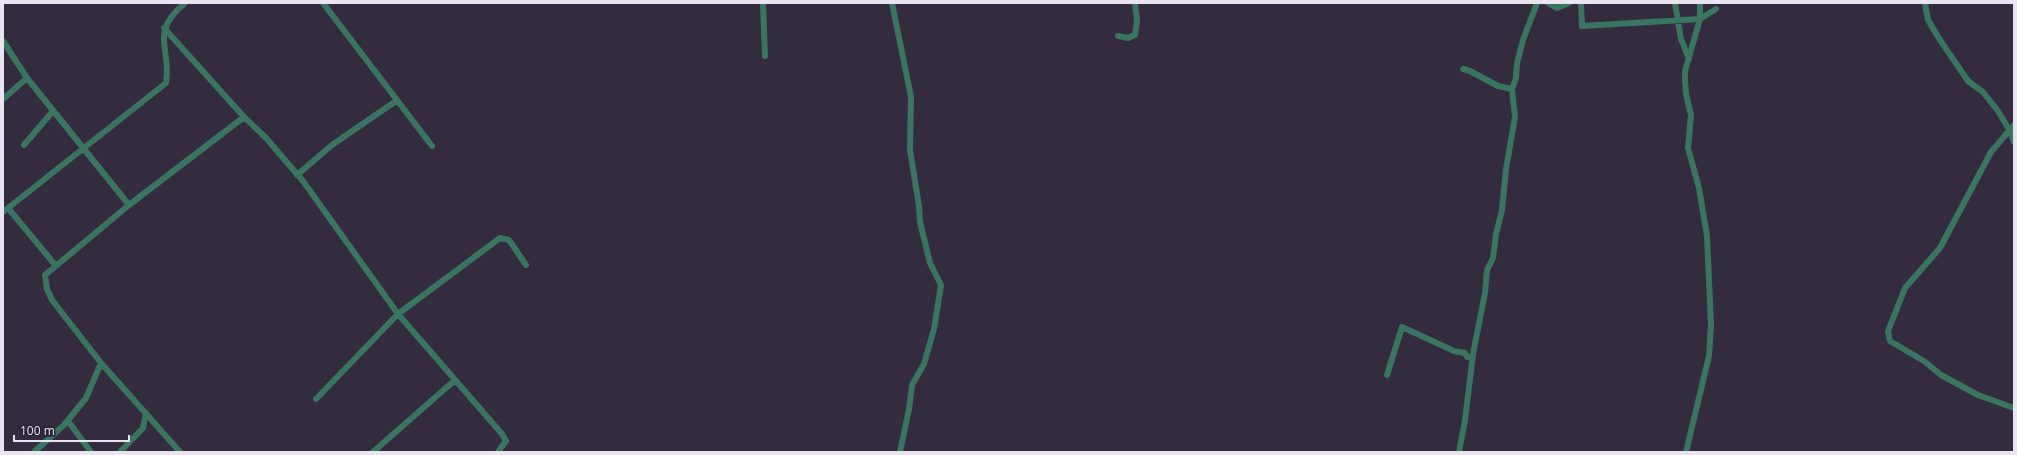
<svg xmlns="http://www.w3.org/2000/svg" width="2017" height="455" font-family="'Open Sans',sans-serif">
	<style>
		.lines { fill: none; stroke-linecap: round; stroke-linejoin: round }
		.street { stroke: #397661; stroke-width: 6 }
	</style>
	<rect width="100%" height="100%" fill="#342b3e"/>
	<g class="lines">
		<!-- street -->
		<path class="street" d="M323 3 432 146
			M763 3 765 56
			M892 3 911 97 910 150 919 206 920 222 930 263 941 285 934 329 924 364 912 385 909 409 900 452
			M1548 3 1557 8 1569 3
			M1581 3 1582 26 1700 19V3
			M1675 3 1681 39 1689 59
			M1925 3 1928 20 1940 40 1968 81 1983 92 1998 111 2010 131 2014 142
			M164 28 244 117 266 138 303 181 398 314 502 434 506 441 498 452
			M1118 36 1128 38 1135 35 1137 21 1135 3
			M3 41 27 78 129 205
			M1463 69 1470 71 1498 86 1512 89
			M3 99 27 78
			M2014 125 1991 152 1940 248 1905 288 1888 331 1890 341 1924 361 1941 375 1978 395 2014 408
			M24 145 53 111
			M297 175 332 145 396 101
			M8 208 56 266
			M3 212 166 83C172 47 148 34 185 3
			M1387 375 1402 327 1454 351 1465 353 1467 357H1472
			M316 399 398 314 500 238 509 240 526 265
			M68 421 91 452
			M34 452 64 425 86 398 101 363
			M120 452 143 428 146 413
			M180 452 101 363 52 300 47 289 45 275 129 205 244 117
			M373 452 455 380
			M1459 452 1465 420 1473 354 1485 293 1487 270 1493 258 1496 234 1502 210 1506 169 1515 117 1512 89 1516 78 1517 63 1523 40 1537 3
			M1686 452 1709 356 1711 325 1707 236 1699 188 1688 148 1691 115 1686 94 1685 80V71L1700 19 1716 9"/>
	</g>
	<!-- border -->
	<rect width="2017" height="455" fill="none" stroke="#eae4f1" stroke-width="8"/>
	<!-- scale -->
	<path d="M14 435v6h115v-6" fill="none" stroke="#eae4f1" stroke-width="2"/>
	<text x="20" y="435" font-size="12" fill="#eae4f1" stroke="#2a2134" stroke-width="3" paint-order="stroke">100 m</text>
</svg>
